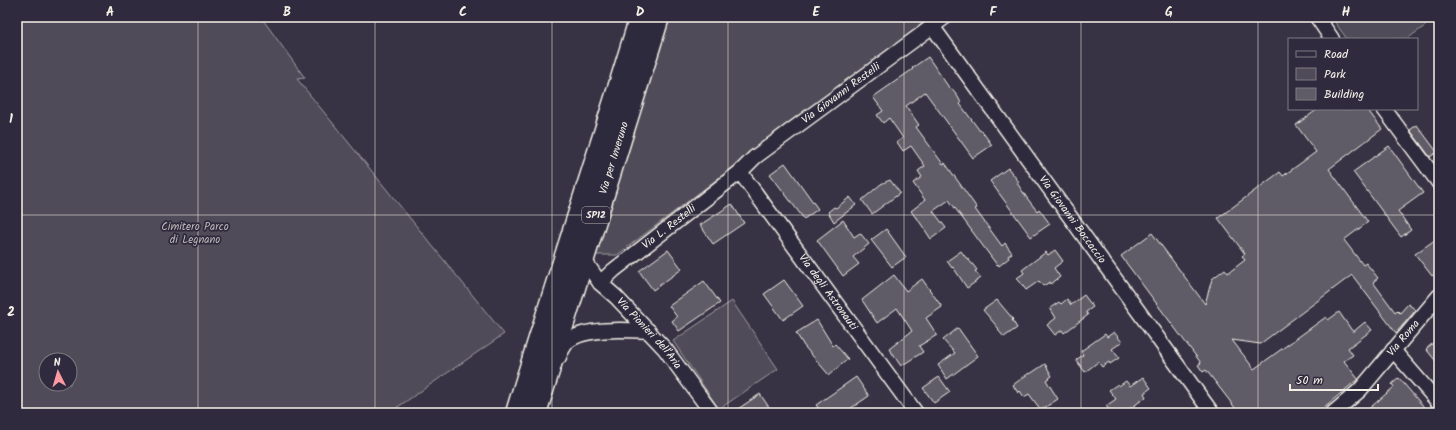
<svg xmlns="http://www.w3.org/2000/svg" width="1456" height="430" font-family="Kalam,sans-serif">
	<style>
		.green { fill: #504b59; stroke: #a29ea0; fill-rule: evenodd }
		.building { fill: #5f5c67; stroke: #f4f1e8 }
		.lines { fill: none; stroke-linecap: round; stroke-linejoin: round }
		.minor-casing { stroke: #f4f1e8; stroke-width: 17 }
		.primary-casing { stroke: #f4f1e8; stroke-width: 25 }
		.minor { stroke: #2f2a3d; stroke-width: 14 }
		.primary { stroke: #2f2a3d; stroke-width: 22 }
		.grid { fill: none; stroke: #f4f1e8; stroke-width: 1; stroke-opacity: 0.55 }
		.labels { text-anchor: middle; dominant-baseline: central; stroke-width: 3.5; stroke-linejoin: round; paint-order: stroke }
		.shield { fill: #2f2a3d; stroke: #b9b5b5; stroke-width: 1 }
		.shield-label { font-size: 10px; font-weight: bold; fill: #f4f1e8 }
		.street-label { font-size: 11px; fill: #f4f1e8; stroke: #2f2a3d }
		.park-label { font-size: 11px; fill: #bbb7b6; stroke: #2f2a3d }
		.neatline { fill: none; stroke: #f4f1e8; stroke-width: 1.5 }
		.grid-label { font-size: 13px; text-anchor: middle; font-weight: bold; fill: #f4f1e8 }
	</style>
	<rect width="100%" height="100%" fill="#373244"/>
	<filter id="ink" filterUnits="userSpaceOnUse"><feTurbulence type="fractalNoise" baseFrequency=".025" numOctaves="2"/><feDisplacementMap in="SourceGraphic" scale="8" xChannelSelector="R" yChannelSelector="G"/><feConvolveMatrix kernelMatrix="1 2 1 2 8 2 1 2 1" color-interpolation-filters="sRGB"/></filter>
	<g filter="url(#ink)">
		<!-- green -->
		<path class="green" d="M17 17H261L305 78 297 79 504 334 389 413H17ZM46 360H70V384H46Z
			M670 17H931L617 255H594Z
			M1331 17H1425L1429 23 1407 39H1347Z
			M732 301 778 369 719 409 673 341Z"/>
		<!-- building -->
		<path class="building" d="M928 57 950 89 951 88 958 97 961 103 960 104 980 131 981 130 992 145 973 158 925 92 906 106 919 125 916 127 943 164 945 163 977 208 975 209 1002 246 1005 243 1012 253 1008 256 1009 258 999 266 998 264 997 265 949 200 933 211 946 228 931 239 917 218H916L911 211 925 200 913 183 922 177 918 171 925 166 911 146 903 151 897 142 903 138 889 118 883 123 877 115 883 111 873 97 913 69 912 68Z
			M1318 109H1367L1382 129 1329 169 1368 222 1344 240 1363 265 1366 263 1378 278 1373 282 1395 312 1397 310 1400 313 1408 304 1416 310 1396 333 1352 275 1260 344 1232 340 1254 369 1326 317 1328 320 1339 312 1353 332 1365 322 1372 330 1348 348 1353 355 1344 361 1358 379 1317 413H1239L1206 370 1203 372 1198 365 1201 363 1121 256 1152 233 1205 304 1212 279 1225 269 1228 273 1245 260 1242 256 1245 254 1218 218 1280 172 1283 176 1316 152 1296 125Z
			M1417 125 1437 152 1430 157 1410 130Z
			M1389 146 1423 193 1398 211 1411 230 1401 237 1353 172Z
			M785 163 818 209 804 219 770 174Z
			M1008 168 1019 182 1017 183 1027 198 1037 211 1039 209 1050 224 1031 237 990 181Z
			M890 180 900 193 872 214 862 200 881 184Z
			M850 197 856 205 834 222 828 212 834 207 836 208Z
			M732 204 744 223 713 244 700 225Z
			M843 220 854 237 860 233 869 244 853 257 859 264 843 276 817 240Z
			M886 229 906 257 892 267 871 240Z
			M1439 237V271L1432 276 1415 254Z
			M668 250 682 269 653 290 639 271Z
			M1055 250 1063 261 1054 268 1060 277 1051 284 1050 282 1043 286 1039 281 1026 290 1017 278 1024 273 1022 270 1046 252 1048 255Z
			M961 251 966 258H967L974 266 977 270 975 271 981 278 967 288 953 267 952 268 947 261Z
			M894 275 906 291 922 279 942 307 926 318 937 335 919 346 923 352 901 366 889 349 912 331 897 308 877 323 862 300Z
			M784 280 803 306 783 320 764 294Z
			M704 281 720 303 679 331 672 321 677 317 669 306Z
			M1084 295 1093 307 1086 312 1088 315 1064 333 1062 330 1055 335 1047 325 1056 318 1050 308 1059 302 1061 304 1067 299 1071 305Z
			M997 300 1013 319 1012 320 1017 328 1004 337 998 330 999 329 983 310Z
			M817 320 833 346 835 344 848 359 829 375 804 346 796 333Z
			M958 328 978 356 947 379 938 365 955 353 943 340Z
			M1114 332 1122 342 1112 349 1119 358 1110 364 1109 362 1102 367 1098 362 1085 372 1076 360 1083 355 1081 351 1105 334 1107 337Z
			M1439 338V365L1426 349Z
			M1045 364 1052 376 1046 380 1058 399 1041 410 1029 394 1024 397 1020 391 1018 393 1013 385 1029 373 1030 374Z
			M856 377 869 396 844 413H822L816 405Z
			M939 377 950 392 934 403 923 388Z
			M1143 377 1151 388 1144 393 1146 397 1124 413H1112L1106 406 1116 399 1109 390 1118 384 1119 386 1126 381 1130 386Z
			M1399 378 1429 413H1364L1394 387 1392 384Z
			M760 394 773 413H732Z"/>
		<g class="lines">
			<!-- minor casing -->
			<g class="minor-casing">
				<g id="minor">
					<path d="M1317 17 1332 39"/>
					<path id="s1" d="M932 26 1212 413"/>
					<path d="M1384 109 1439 183"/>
					<path id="s2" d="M740 172 916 413"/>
					<path id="s3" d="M582 257 600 283 616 297 665 349 712 413"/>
					<path id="s4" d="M600 283 614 270 740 172 755 157 945 17"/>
					<path d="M1393 350 1439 403"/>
					<path d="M559 357C560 353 565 344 568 341 585 327 628 330 649 331"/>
					<path id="s5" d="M1333 413 1360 390 1439 296"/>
				</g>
			</g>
			<!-- primary casing -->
			<g class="primary-casing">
				<g id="primary">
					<path d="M517 413C557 281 601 149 641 17"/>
					<path id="s6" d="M535 413 658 17"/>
				</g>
			</g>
			<!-- minor -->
			<use href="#minor" class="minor"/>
			<!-- primary -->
			<use href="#primary" class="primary"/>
		</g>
	</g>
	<!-- grid -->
	<path class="grid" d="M198 17V413M375 17V413M552 17V413M728 17V413M904 17V413M1081 17V413M1258 17V413M17 215H1439"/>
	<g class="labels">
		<!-- shield labels -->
		<rect class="shield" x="582" y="207" width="28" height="16" rx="3"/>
		<g class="shield-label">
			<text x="596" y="215">SP12</text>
		</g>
		<!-- street labels -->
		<g class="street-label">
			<text stroke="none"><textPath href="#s4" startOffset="307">Via Giovanni Restelli</textPath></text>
			<text stroke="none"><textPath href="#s6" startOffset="267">Via per Inveruno</textPath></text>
			<text stroke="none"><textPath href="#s1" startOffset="239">Via Giovanni Boccaccio</textPath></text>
			<text stroke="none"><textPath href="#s4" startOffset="89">Via L. Restelli</textPath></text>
			<text stroke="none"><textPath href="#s2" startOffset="149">Via degli Astronauti</textPath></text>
			<text stroke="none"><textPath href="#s3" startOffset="102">Via Pionieri dell'Aria</textPath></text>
			<text stroke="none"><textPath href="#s5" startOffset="103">Via Roma</textPath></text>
		</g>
		<!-- park labels -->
		<g class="park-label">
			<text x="195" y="227">Cimitero Parco<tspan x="195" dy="13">di Legnano</tspan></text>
		</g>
	</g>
	<!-- margin -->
	<rect width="1456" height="430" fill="none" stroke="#2f2a3d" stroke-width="44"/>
	<!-- legend -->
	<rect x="1288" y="38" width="130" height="72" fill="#2f2a3d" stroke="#7e7a81"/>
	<rect x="1296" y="51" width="20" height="6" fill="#2f2a3d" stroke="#7e7a81"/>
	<text x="1324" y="58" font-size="12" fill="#f4f1e8">Road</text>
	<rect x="1296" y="68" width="20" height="12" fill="#504b59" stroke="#7e7a81"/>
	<text x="1324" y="78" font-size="12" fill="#f4f1e8">Park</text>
	<rect x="1296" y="88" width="20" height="12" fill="#5f5c67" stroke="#7e7a81"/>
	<text x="1324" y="98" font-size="12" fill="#f4f1e8">Building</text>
	<!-- north arrow -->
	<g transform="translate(58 372) rotate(355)"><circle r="19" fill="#2f2a3d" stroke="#7e7a81"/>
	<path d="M0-3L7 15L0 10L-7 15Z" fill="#ff9aa2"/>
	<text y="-6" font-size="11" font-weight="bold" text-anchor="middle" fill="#f4f1e8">N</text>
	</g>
	<!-- scale -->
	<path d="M1290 384v6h88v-6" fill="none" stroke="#f4f1e8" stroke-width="2"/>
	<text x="1296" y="384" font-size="12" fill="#f4f1e8" stroke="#2f2a3d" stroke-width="3" paint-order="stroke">50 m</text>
	<rect x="22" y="22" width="1412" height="386" class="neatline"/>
	<g class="grid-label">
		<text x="110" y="16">A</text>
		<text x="287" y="16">B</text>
		<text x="463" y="16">C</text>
		<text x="640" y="16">D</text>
		<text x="816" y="16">E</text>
		<text x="993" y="16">F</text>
		<text x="1169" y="16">G</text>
		<text x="1346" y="16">H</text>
		<text x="11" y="123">1</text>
		<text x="11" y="316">2</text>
	</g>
</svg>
